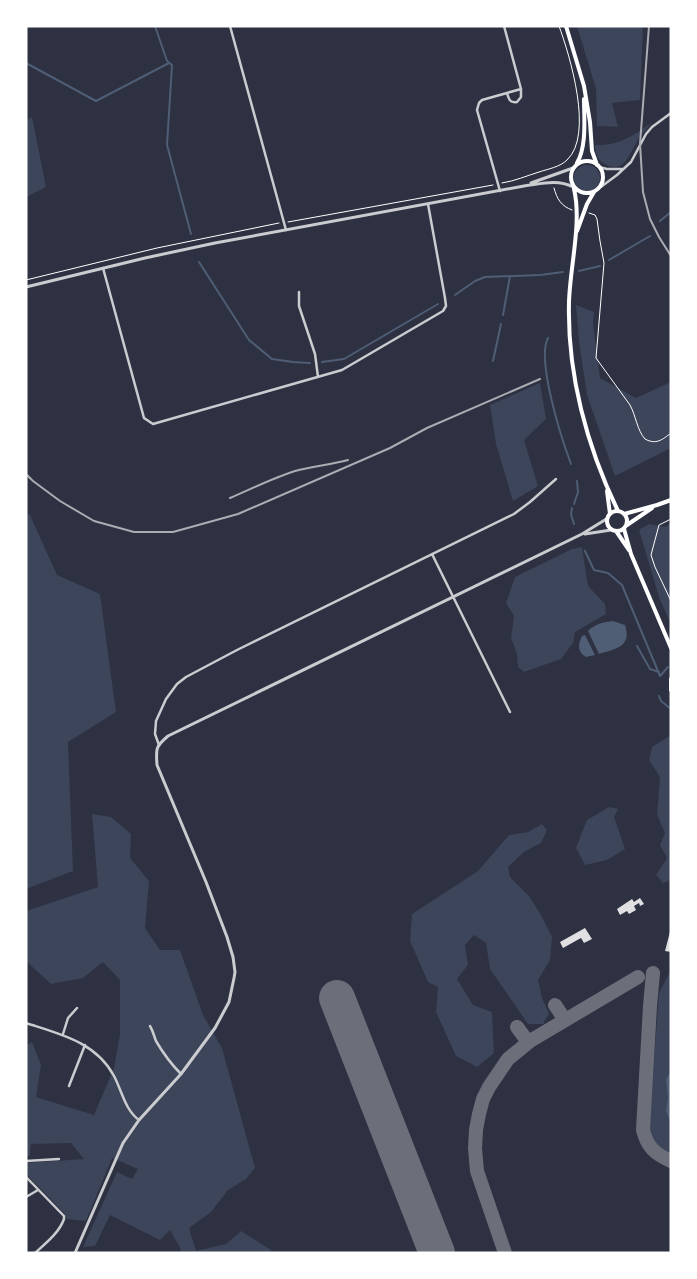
<svg xmlns="http://www.w3.org/2000/svg" width="697" height="1279" font-family="Overpass,sans-serif">
	<style>
		.green { fill: #3c4559 }
		.water { fill: #4f5d75 }
		.lines { fill: none; stroke-linecap: round; stroke-linejoin: round }
		.stream { stroke: #4f5d75; stroke-width: 2 }
		.taxiway { stroke: #6c6f7a; stroke-width: 14 }
		.runway { stroke: #6c6f7a; stroke-width: 36 }
		.building { fill: #e0e0e3 }
		.path { stroke: #fff; stroke-width: 1 }
		.minor { stroke: #caccd0; stroke-width: 2.5 }
		.tertiary { stroke: #caccd0; stroke-width: 3 }
		.secondary { stroke: #fff; stroke-width: 4 }
		.rail { stroke: #abadb3; stroke-width: 2 }
	</style>
	<rect width="100%" height="100%" fill="#2d3142"/>
	<!-- green -->
	<path class="green" d="M577 26H643L640 100 612 103 618 127 597 126 596 89Z
		M32 117 46 187 26 197V120Z
		M653 122C648 127 643 132 639 138 630 151 625 177 603 163 597 159 595 152 595 145 620 146 633 135 653 122Z
		M574 178a13 13 0 1 1 26 0a13 13 0 1 1-26 0Z
		M576 305 594 312 593 323 600 378 636 398 671 382V448L615 476 587 395 579 342Z
		M540 383 546 419 524 440 538 486 513 501 496 444 490 405Z
		M26 514 30 515 57 575 100 594 116 712 68 742 73 871 26 889Z
		M649 524 665 527 671 524V624L660 600 639 530Z
		M582 547 588 586 605 604 606 614 575 632 573 643 561 659 524 672 518 667 517 654 511 638 514 616 506 603 515 577 572 549Z
		M671 735V880L663 883 656 875 667 858 660 845 665 833 657 815 660 777 649 760 652 747Z
		M609 807 618 809 614 817 625 849 607 860 585 865 576 848 587 820Z
		M92 814 111 817 131 834 130 858 149 881 145 928 160 950H180L203 1015 222 1048 255 1168 246 1179 228 1190 211 1212 189 1228 196 1251 226 1244 241 1231 271 1250 272 1253H179L181 1250 170 1230 160 1240 110 1215 95 1246 83 1247 117 1172 132 1179 138 1169 112 1158 86 1221 67 1219 64 1213 26 1174V1163L84 1159 71 1143 31 1144 30 1156H26V1045L32 1042 41 1065 36 1097 94 1115 114 1068 120 1034V980L103 962 83 978 51 984 26 961V911L98 887Z
		M542 824 547 830 541 843 524 852 508 867 510 877 529 896 541 915 552 937 550 960 538 980 542 998 549 1014 543 1024H528L490 969 486 943 474 935 465 945 468 965 457 979 473 1005 492 1012 494 1053 477 1067 456 1056 436 1012 438 987 428 982 410 941 412 914 478 871 509 835 528 832Z
		M671 970V1156C656 1149 654 1147 649 1131L659 993Z"/>
	<!-- water -->
	<path class="water" d="M613 621 625 625C632 647 616 649 599 654L588 631C595 624 603 622 613 621Z
		M585 635 595 655 586 657C577 652 578 644 582 636Z
		M671 1071V1123L666 1111 668 1097 666 1079Z"/>
	<g class="lines">
		<!-- stream -->
		<path class="stream" d="M155 26 167 61 172 65 167 145 191 234
			M26 63 96 101 169 63
			M660 221 671 212
			M609 260 650 236
			M199 262 249 340 272 359 293 362 310 363
			M579 271 600 266
			M455 295 475 281 485 277 540 275 563 272
			M503 315 510 276
			M548 338C536 360 562 440 571 464
			M493 361 501 324
			M322 362 344 359 438 304
			M574 504 578 492 577 481
			M572 508 571 514 574 524
			M585 551 594 570 608 573 622 585 660 676
			M637 646 650 669 659 672
			M660 676 668 667
			M659 696 661 701 671 709"/>
		<!-- taxiway -->
		<path class="taxiway" d="M653 973 650 1006 643 1130C647 1147 655 1154 671 1161
			M555 1005 565 1020
			M517 1027 528 1042
			M505 1253 477 1171 475 1148 476 1130 479 1114 483 1099 489 1087 508 1059 530 1041 638 977"/>
		<!-- runway -->
		<path class="runway" d="M337 998 437 1253"/>
	</g>
	<!-- building -->
	<path class="building" d="M640 898 644 904 640 906 639 903 634 906 636 910 629 914 627 911 620 915 617 909 632 899 634 902Z
		M585 928 592 939 584 943 581 938 563 948 560 942Z
		M670 932H671V952L665 951Z"/>
	<g class="lines">
		<!-- path -->
		<path class="path" d="M502 183C515 181 526 176 539 172 548 169 560 167 567 160 594 135 570 56 559 26
			M554 188C557 199 561 206 572 210
			M589 213 595 215 597 219 600 241 604 263 596 358 630 405C636 416 637 430 645 439 656 445 662 440 671 433
			M288 222 493 185
			M26 280 157 248 279 223
			M671 519 659 525 651 555 655 567 671 601"/>
		<!-- minor -->
		<path class="minor" d="M230 26 286 230
			M507 93C509 100 510 103 517 102L521 97V89
			M599 167 607 169H622
			M598 189 617 175 631 162 646 134 652 127 671 113
			M500 191 477 110 479 103 482 100 521 89 504 26
			M103 268 144 418 153 424 342 370 443 311 446 306 445 298 428 204
			M299 292V306L315 354 318 377
			M432 554 510 712
			M159 745 155 734 156 721 166 699 177 684 186 677 237 650 514 514 530 502 556 479
			M26 1023C60 1034 96 1042 114 1076 122 1091 125 1110 139 1120
			M150 1026C153 1031 154 1036 156 1041 163 1053 171 1064 181 1074
			M63 1034 68 1018 77 1008
			M69 1086 85 1045
			M26 1161 59 1159
			M26 1177 64 1216V1219C59 1233 46 1243 35 1253
			M26 1197 38 1190"/>
		<!-- tertiary -->
		<path class="tertiary" d="M531 183 573 168
			M26 287 145 258 215 243 524 186C541 184 557 179 573 187
			M585 534 611 530
			M75 1253 123 1143 139 1120 181 1074 215 1028 229 1002 234 978 235 972 233 957 227 937 206 882 157 765C156 749 155 747 168 736L582 534 608 518"/>
		<!-- secondary -->
		<path class="secondary" d="M566 26 584 86 590 122 592 151 597 165
			M571 177a16 16 0 1 1 32 0a16 16 0 1 1-32 0Z
			M577 163C587 146 584 118 584 99
			M574 189C582 222 570 267 569 302 567 374 587 447 618 511
			M577 231 587 204 594 192
			M607 491 610 514
			M607 521a10 10 0 1 1 20 0a10 10 0 1 1-20 0Z
			M624 514 657 505 671 500
			M627 525 652 508
			M624 529 631 554 671 648
			M616 531 629 550
			M671 690V679"/>
		<!-- rail -->
		<path class="rail" d="M649 26 640 144 643 192 650 219 659 237 671 256
			M26 474 33 481 60 501 94 521 134 532H173L238 514 390 448 427 428 540 379
			M230 498C251 489 273 478 295 471 312 466 330 465 348 460"/>
	</g>
	<!-- border -->
	<rect width="697" height="1279" fill="none" stroke="#ffffff" stroke-width="55"/>
</svg>
